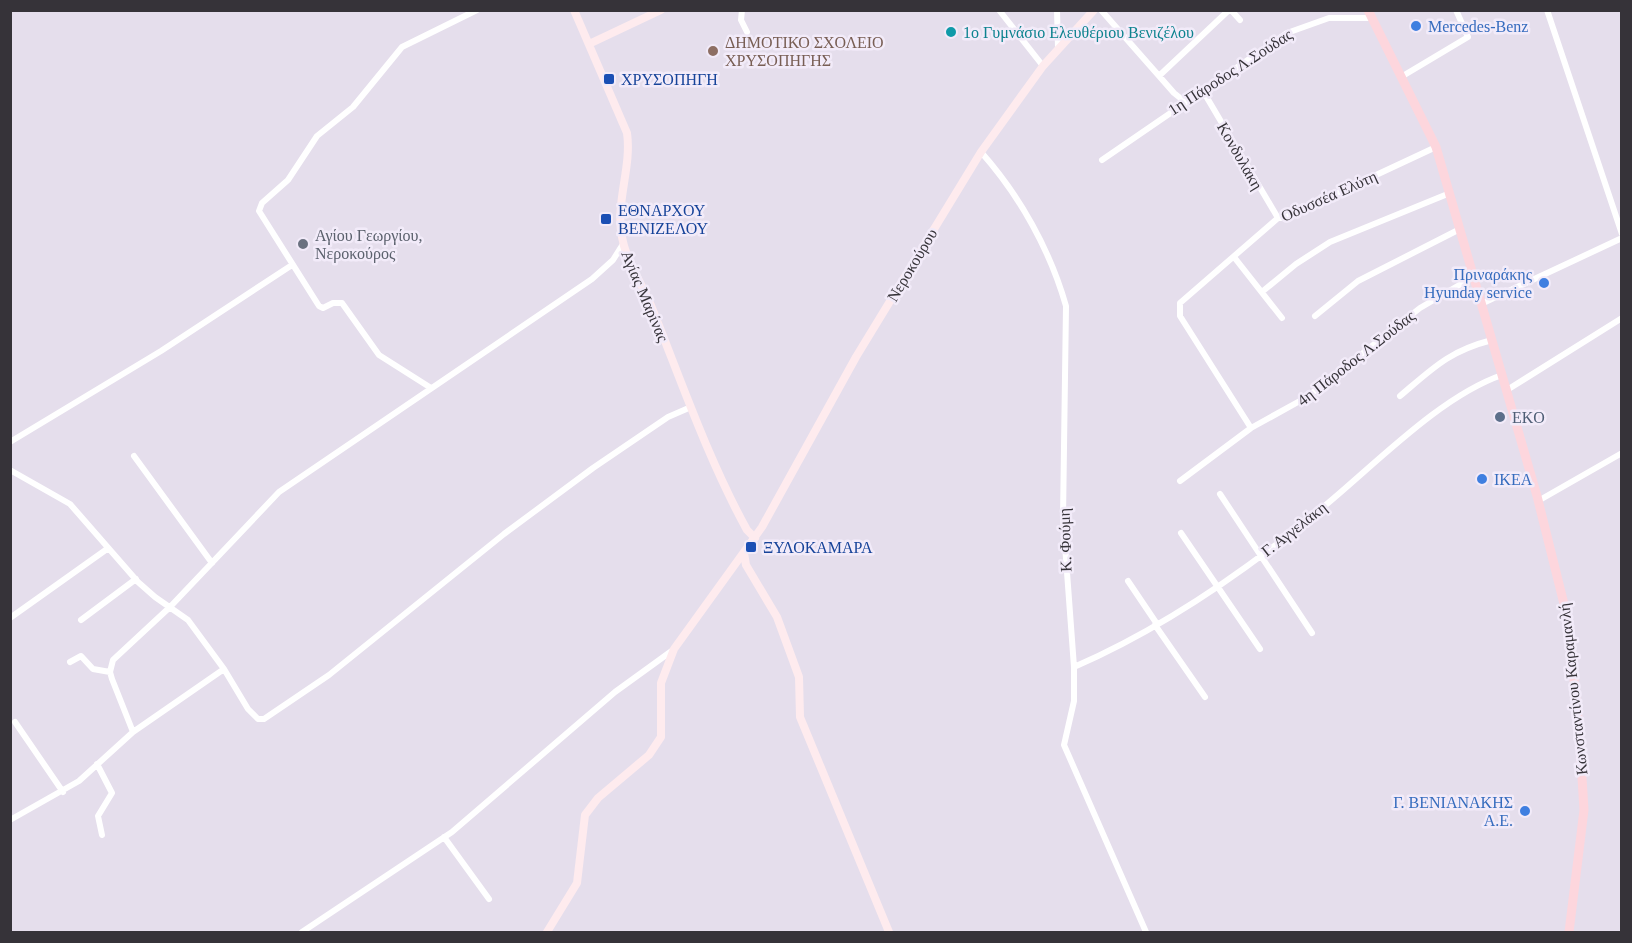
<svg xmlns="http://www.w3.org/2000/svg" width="1632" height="943" font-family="'Times New Roman',serif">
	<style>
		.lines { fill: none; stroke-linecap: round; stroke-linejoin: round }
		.street { stroke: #fff; stroke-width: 6 }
		.secondary { stroke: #feebee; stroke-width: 8 }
		.primary { stroke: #fdd6dd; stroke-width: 9 }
		.shop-dot { fill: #3f7fe0; stroke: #f2ebf9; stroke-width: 2 }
		.culture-dot { fill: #0f9aa8; stroke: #f2ebf9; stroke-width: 2 }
		.education-dot { fill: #8d6e63; stroke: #f2ebf9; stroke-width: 2 }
		.transit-dot { fill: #1a4fb4; stroke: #f2ebf9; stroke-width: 2 }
		.worship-dot { fill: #6b7280; stroke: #f2ebf9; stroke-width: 2 }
		.service-dot { fill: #5c6f8a; stroke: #f2ebf9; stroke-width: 2 }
		.labels { text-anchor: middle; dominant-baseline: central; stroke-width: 5; stroke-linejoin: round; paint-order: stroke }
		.shop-label { font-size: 16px; fill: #366cbe; stroke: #f2ebf9; text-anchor: start }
		.culture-label { font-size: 16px; fill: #0d838f; stroke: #f2ebf9; text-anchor: start }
		.education-label { font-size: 16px; fill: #785e54; stroke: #f2ebf9; text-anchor: start }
		.street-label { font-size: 16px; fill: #363339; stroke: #f2ebf9 }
		.transit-label { font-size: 16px; fill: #164399; stroke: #f2ebf9; text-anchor: start }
		.worship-label { font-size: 16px; fill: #5b616d; stroke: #f2ebf9; text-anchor: start }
		.service-label { font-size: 16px; fill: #4e5e75; stroke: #f2ebf9; text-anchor: start }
	</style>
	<rect width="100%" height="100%" fill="#e5deec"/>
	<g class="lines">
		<!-- street -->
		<path class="street" d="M742 10 741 20 747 32
			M999 10 1043 66
			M1057 10 1058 48
			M1101 10 1174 93 1184 101
			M1231 10 1240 20
			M1547 10 1622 234
			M1160 75 1229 10
			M1401 77 1468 37 1456 10
			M1203 91 1278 218
			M981 152C1020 196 1050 250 1066 306L1063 518 1074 667V701L1064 745 1146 932
			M1102 160 1287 33 1329 18H1371
			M1234 257 1282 318
			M1263 291 1296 264 1330 242 1450 193
			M1481 304 1622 238
			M1315 316 1358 281 1460 229
			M431 388 379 355 342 303H333L323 308 319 306 259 211 262 203 288 180 317 136 353 107 402 47 477 10
			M1507 390 1622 318
			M1400 396C1433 368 1449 351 1492 340
			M1251 428 1180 316V303L1278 218H1284L1436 147
			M10 442 161 351 292 265
			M134 456 212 563
			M10 470 70 504 138 582 155 597 188 620 224 669 248 709 258 719H264L329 675 504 534 593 468 668 417 691 407
			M1180 481 1251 428 1307 397 1420 308 1473 277
			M1220 494 1312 633
			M1538 501 1622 453
			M1181 533 1260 649
			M1128 581 1157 624
			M10 618 107 549
			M81 620 136 579
			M1155 625 1205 697
			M70 662 81 656 93 669 110 672
			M1074 667C1159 630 1244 572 1316 513 1371 469 1438 397 1502 375
			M15 722 63 792
			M133 732 112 679 110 672 113 660 170 607 279 492 592 279 613 260 623 244
			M97 764 112 793 98 816 102 835
			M10 820 79 781 133 732 224 669
			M444 837 489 899
			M302 932 452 832 615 692 673 650"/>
		<!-- secondary -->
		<path class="secondary" d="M574 10 627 133C632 167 615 203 622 237 626 261 643 285 652 308 682 383 708 459 747 530L755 538
			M589 44 661 10
			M744 553 746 565 777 617 799 677 800 717 889 932
			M547 932 577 883 585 815 598 798 649 755 661 737V683L674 649 762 527 856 357 981 152 1043 66 1094 10"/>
		<!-- primary -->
		<path class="primary" d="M1368 10 1436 147 1537 496 1568 620 1579 728 1584 810 1569 932"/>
	</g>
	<!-- markers -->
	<g class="shop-dot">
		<circle cx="1416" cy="26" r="6"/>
		<circle cx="1544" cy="283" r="6"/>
		<circle cx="1482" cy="479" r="6"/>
		<circle cx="1525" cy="811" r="6"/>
	</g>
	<circle class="culture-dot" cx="951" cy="32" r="6"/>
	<circle class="education-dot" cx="713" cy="51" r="6"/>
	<g class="transit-dot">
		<rect x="603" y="73" width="12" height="12" rx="3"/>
		<rect x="600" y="213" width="12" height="12" rx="3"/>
		<rect x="745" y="541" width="12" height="12" rx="3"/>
	</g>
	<circle class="worship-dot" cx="303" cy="244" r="6"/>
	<circle class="service-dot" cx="1500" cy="417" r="6"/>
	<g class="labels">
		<!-- shop labels -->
		<g class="shop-label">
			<text x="1428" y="26">Mercedes-Benz</text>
			<text x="1532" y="274" text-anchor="end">Πριναράκης<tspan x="1532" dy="18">Hyunday service</tspan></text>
			<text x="1494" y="479">IKEA</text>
			<text x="1513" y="802" text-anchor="end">Γ. ΒΕΝΙΑΝΑΚΗΣ<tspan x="1513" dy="18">A.E.</tspan></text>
		</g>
		<!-- culture labels -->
		<g class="culture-label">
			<text x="963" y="32">1ο Γυμνάσιο Ελευθέριου Βενιζέλου</text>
		</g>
		<!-- education labels -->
		<g class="education-label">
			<text x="725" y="42">ΔΗΜΟΤΙΚΟ ΣΧΟΛΕΙΟ<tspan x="725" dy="18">ΧΡΥΣΟΠΗΓΗΣ</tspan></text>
		</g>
		<!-- street labels -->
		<g class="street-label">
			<text transform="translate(1230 72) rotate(-33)">1η Πάροδος Λ.Σούδας</text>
			<text transform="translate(1240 156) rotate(60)">Κονδυλάκη</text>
			<text transform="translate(1329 196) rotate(-24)">Οδυσσέα Ελύτη</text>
			<text transform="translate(912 265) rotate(-59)">Νεροκούρου</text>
			<text transform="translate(645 296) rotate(67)">Αγίας Μαρίνας</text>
			<text transform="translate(1356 358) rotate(-38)">4η Πάροδος Λ.Σούδας</text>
			<text transform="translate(1294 529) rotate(-38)">Γ. Αγγελάκη</text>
			<text transform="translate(1065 540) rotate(-92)">Κ. Φούμη</text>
			<text transform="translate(1573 689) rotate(-96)">Κωνσταντίνου Καραμανλή</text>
		</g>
		<!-- transit labels -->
		<g class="transit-label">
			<text x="621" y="79">ΧΡΥΣΟΠΗΓΗ</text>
			<text x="618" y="210">ΕΘΝΑΡΧΟΥ<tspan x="618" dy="18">ΒΕΝΙΖΕΛΟΥ</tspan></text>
			<text x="763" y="547">ΞΥΛΟΚΑΜΑΡΑ</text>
		</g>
		<!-- worship labels -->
		<g class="worship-label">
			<text x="315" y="235">Αγίου Γεωργίου,<tspan x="315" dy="18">Νεροκούρος</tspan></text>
		</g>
		<!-- service labels -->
		<g class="service-label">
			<text x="1512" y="417">EKO</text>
		</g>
	</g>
	<!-- border -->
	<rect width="1632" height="943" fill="none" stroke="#363339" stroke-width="24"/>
</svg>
